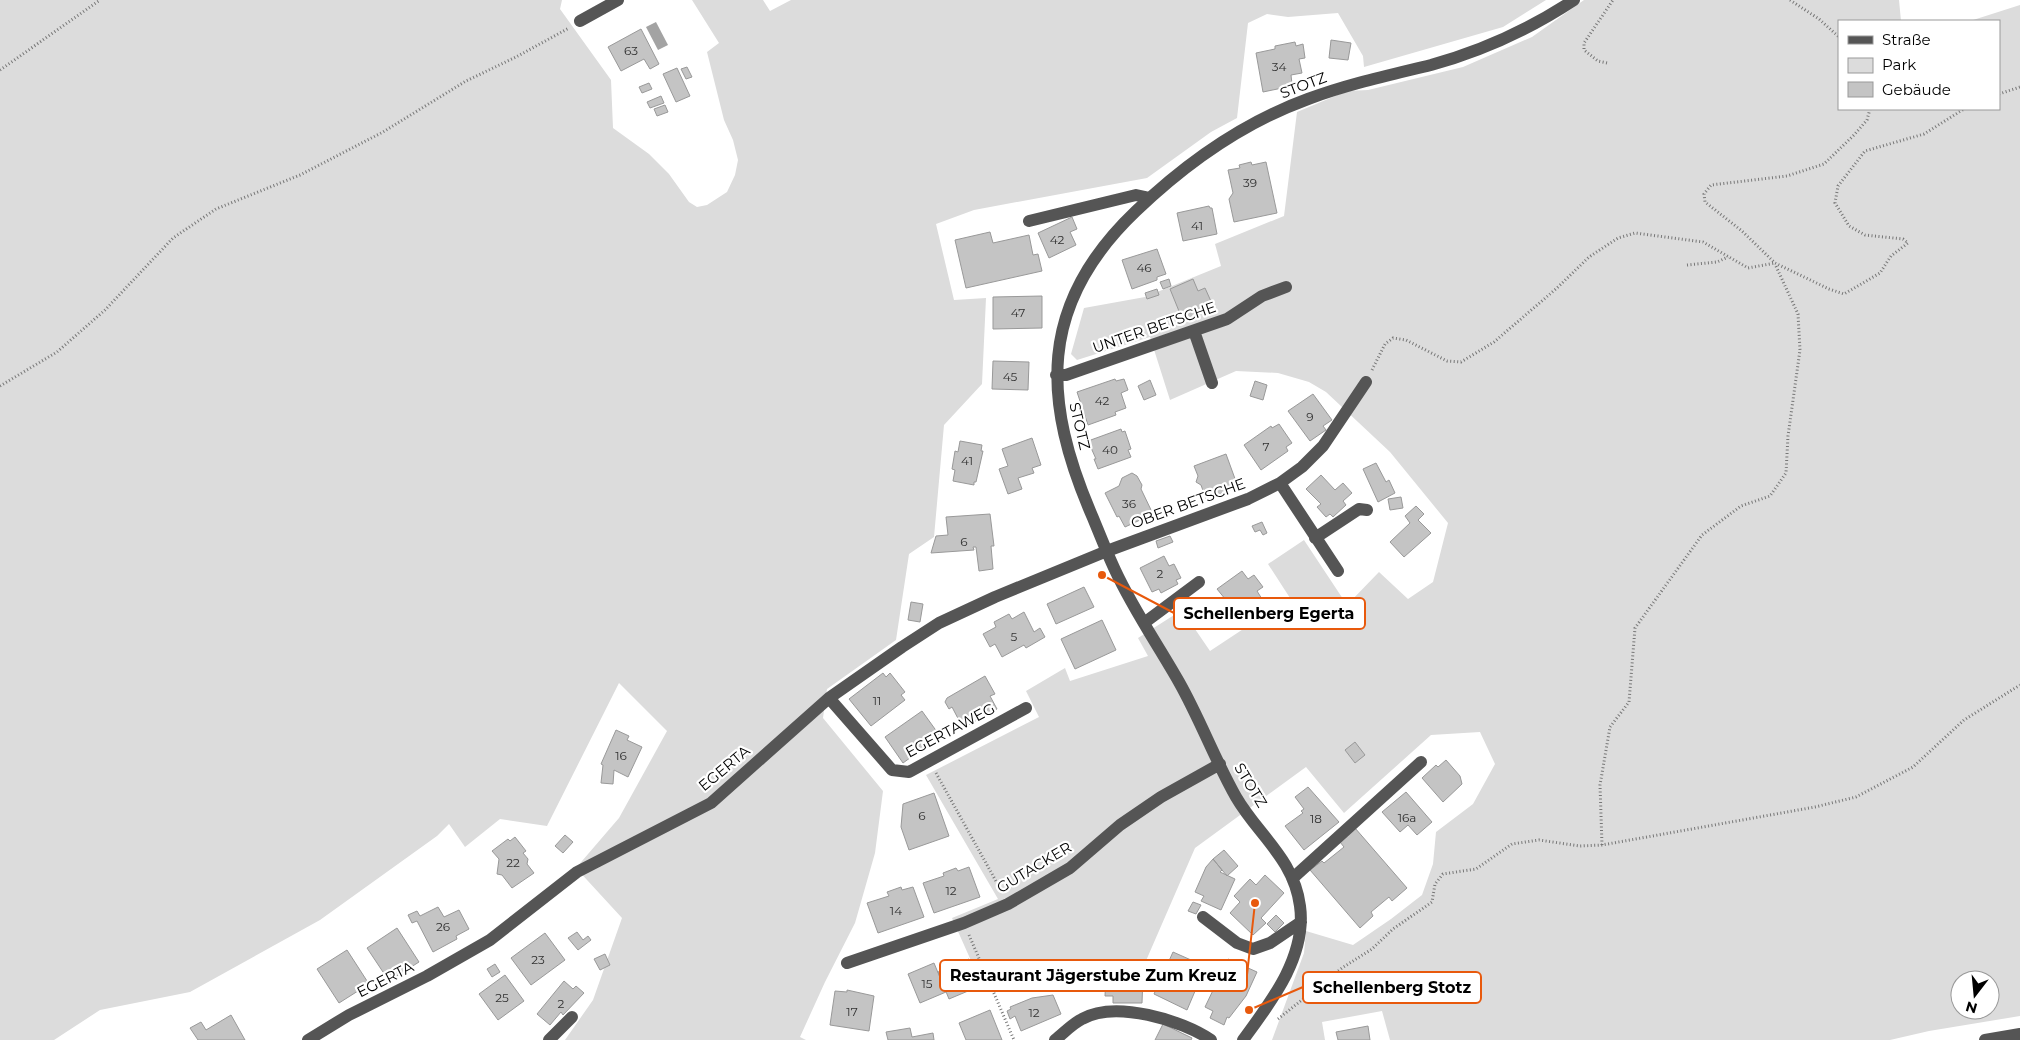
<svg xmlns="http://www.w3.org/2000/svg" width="2020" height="1040" font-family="Montserrat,sans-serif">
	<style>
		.green { fill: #dcdcdc; fill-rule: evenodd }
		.water { fill: #a3a3a3 }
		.building { fill: #c4c4c4; stroke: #999 }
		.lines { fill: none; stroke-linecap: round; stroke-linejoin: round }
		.path { stroke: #777; stroke-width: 3; stroke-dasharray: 1 2.5; stroke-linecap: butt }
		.minor { stroke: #555; stroke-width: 12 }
		.labels { text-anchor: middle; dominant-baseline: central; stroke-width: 4.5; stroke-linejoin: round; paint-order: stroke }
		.number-label { font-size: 12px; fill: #313131 }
		.street-label { font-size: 15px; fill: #000; stroke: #fff }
		.leader { fill: none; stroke: #e8590c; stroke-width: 2 }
		.callout-dot { fill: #e8590c; stroke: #fff; stroke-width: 2 }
		.callout { fill: #fff; stroke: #e8590c; stroke-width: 2 }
		.callout-label { font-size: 16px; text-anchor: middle; font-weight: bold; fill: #000 }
	</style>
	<rect width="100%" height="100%" fill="#fff"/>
	<!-- green -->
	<path class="green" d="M0 0H562L560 9 611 80 613 128 649 154 669 174 689 202 697 207 707 205 727 192 735 175 738 160 733 140 724 120 707 52 719 43 692 0H763L770 11 791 0H1546L1503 27 1364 67 1363 56 1338 13 1288 17 1267 14 1248 23 1237 118 1211 132 1147 178 974 210 936 224 954 300 986 298 982 384 944 425 934 537 909 554 896 640 827 689 823 718 883 791 875 853 855 923 825 982 800 1037 806 1040H565L593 1000 622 918 576 868 619 818 667 731 619 683 547 826 500 819 465 847 449 824 437 836 320 920 190 992 100 1010 54 1040H0Z
		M1584 0H1899L1901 21H1839V109H1999V21H1970L2020 5V1016L1929 1031 1890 1040H1390L1382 1011 1322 1022 1325 1040H1272L1304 953 1306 931 1353 945 1391 919 1422 895 1433 864 1436 832 1473 804 1495 764 1480 732 1431 735 1344 813 1306 767 1195 848 1145 963 1042 973 985 992 952 918 998 899 926 775 1039 717 1026 691 1065 668 1070 681 1148 656 1138 638 1182 610 1210 651 1290 598 1268 564 1304 540 1347 605 1379 572 1408 599 1433 582 1448 523 1390 452 1326 392 1309 382 1278 373 1236 371 1170 400 1150 337 1077 360 1071 354 1084 308 1145 297 1221 266 1215 244 1284 216 1297 112 1347 91 1368 90 1463 67 1532 37ZM1960 980H1990V1010H1960Z"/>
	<!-- water -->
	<path class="water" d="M656 22 668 45 658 50 646 27Z"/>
	<!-- building -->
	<path class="building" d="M641 29 659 64 650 69 644 59 621 71 608 47Z
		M1331 40 1351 43 1348 60 1329 58Z
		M1295 42 1296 46 1303 44 1305 58 1299 59 1302 73 1291 75 1292 84 1287 85V87L1263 92 1256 53 1275 49V46Z
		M687 67 692 77 686 79 681 69Z
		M677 68 690 96 676 102 663 74Z
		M649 83 652 89 642 93 639 87Z
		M661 96 664 103 650 108 647 102Z
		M665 105 668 112 657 116 654 109Z
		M1251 162 1252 165 1266 162 1277 213 1234 222 1229 199 1233 193 1228 170 1240 168 1239 165Z
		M1209 206 1210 208H1212L1217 234 1183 241 1177 213Z
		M1072 217 1077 229 1070 232 1076 245 1049 258 1038 233Z
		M990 232 993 243 1029 235 1033 255 1038 254 1042 271 966 288 955 240Z
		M1157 249 1166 274 1157 277V280L1132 289 1122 260Z
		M1169 279 1171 286 1163 289 1160 282Z
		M1193 279 1198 291 1205 288 1214 308 1183 321 1170 289Z
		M1157 289 1159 295 1147 299 1145 293Z
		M1042 296V328L993 329V297Z
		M993 361 1029 362 1028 390 992 389Z
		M1115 379 1116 381 1124 379 1128 390 1121 393 1126 408 1115 412 1116 415 1088 425 1077 392Z
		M1150 380 1156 395 1144 400 1138 386Z
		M1255 381 1267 385 1263 400 1250 396Z
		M1313 394 1332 420 1323 426 1326 430 1310 441 1288 411Z
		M1279 424 1292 443 1286 447 1288 451 1261 470 1244 445 1271 426 1272 428Z
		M1121 429 1122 432 1125 431 1131 449 1128 450 1131 457 1098 469 1094 459H1096L1088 441Z
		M1032 438 1041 465 1032 468 1034 473 1018 478 1022 489 1008 494 999 469 1008 466 1002 449Z
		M960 441 982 445 981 451H983L976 482H974V485L953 481 955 470 952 469 955 451 958 452Z
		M1226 454 1238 487 1206 499 1201 485 1196 482 1198 476 1194 466Z
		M1376 463 1386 482 1389 480 1395 493 1378 502 1363 469Z
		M1132 473 1137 476 1142 485 1141 489 1153 514 1125 527 1119 516 1117 517 1105 493 1119 486 1122 478Z
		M1321 475 1335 490 1343 483 1352 493 1343 501 1346 505 1333 517 1330 514 1326 517 1317 507 1321 504 1306 489Z
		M1401 497 1403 508 1390 510 1388 499Z
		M1416 506 1424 514 1418 520 1431 533 1404 557 1390 542 1410 523 1405 516Z
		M990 514 994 546H991L993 569 979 571 976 547H973L974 550 931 553 936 536 948 535 946 517Z
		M1262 522 1267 533 1263 535 1260 530 1255 532 1252 526Z
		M1170 536 1173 542 1158 548 1156 541Z
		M1164 556 1169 566 1174 564 1181 578 1176 580 1178 584 1161 593 1159 589 1152 592 1140 568Z
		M1242 571 1248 579 1254 575 1263 587 1257 591 1262 599 1239 616 1217 589Z
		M1084 587 1094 607 1056 624 1047 604Z
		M911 602 923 604 920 622 908 620Z
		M1024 612 1034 632 1040 628 1045 637 1026 648 1024 645 1002 657 995 644 990 647 983 634 996 627 994 622 1009 614 1012 619Z
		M1102 620 1116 650 1075 669 1061 639Z
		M883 673 886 677 890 673 905 692 901 695 905 700 871 726 849 699Z
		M985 676 995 694 990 696 997 709 963 728 952 707 949 709 945 702 947 698Z
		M922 711 940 736 903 763 885 737Z
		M616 730 629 736 627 740 642 747 628 777 614 770 613 784 601 783 603 765 601 764Z
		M1355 742 1365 755 1355 763 1345 750Z
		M1446 760 1460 776 1462 784 1443 802 1422 778 1436 765 1438 767Z
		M1308 787 1339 822 1304 850 1285 826 1303 813 1301 811 1304 809 1295 797Z
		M1406 792 1432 822 1417 835 1408 825 1400 832 1382 812Z
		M934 793 949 836 909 850 901 827 903 804Z
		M1355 828 1407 888 1392 901 1389 897 1371 912 1373 916 1360 928 1310 870 1322 861 1324 863 1344 847 1340 842Z
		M565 835 573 842 563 853 555 846Z
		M515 837 526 851 523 853 528 859 527 864 534 873 512 888 502 875 497 874 499 859 492 851 508 839 510 841Z
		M1224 850 1238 866 1227 876 1213 859Z
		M1213 859 1222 870 1220 872 1235 879 1221 910 1201 901 1204 896 1195 892 1206 867Z
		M969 867 980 897 934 913 923 883 944 876 943 873 956 868 958 871Z
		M1265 875 1284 893 1261 918 1266 923 1253 935 1230 913 1240 902 1234 896 1250 879 1256 885Z
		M901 887 902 890 913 887 924 917 878 933 867 903 889 896 887 892Z
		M1193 902 1201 905 1196 914 1188 911Z
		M438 907 444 917 459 910 469 929 456 936 457 939 433 952 417 921 412 923 408 915 417 911 420 916Z
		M1276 915 1284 923 1275 932 1267 924Z
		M397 928 419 962 389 981 367 948Z
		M577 932 583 940 588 936 591 940 578 950 568 938Z
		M545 933 565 960 531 985 511 958Z
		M347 950 369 984 339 1003 317 969Z
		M1173 952 1200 964 1195 974 1201 977 1187 1010 1154 994Z
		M605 954 610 965 600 970 594 959Z
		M969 959 980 986 949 999 938 972Z
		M1228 959 1257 972 1246 996 1229 1018 1227 1017 1224 1025 1210 1018 1213 1011 1205 1007Z
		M934 963 946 992 920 1003 908 974Z
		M495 964 500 972 492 977 487 969Z
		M505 975 524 1001 498 1020 479 994Z
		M1106 975 1143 976 1142 1003H1113V996H1105Z
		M1096 978H1102L1101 991 1095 990Z
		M564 981 573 989 576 986 584 993 563 1015 561 1012 550 1025 537 1014Z
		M847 990 874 996 869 1031 830 1025 835 991 847 992Z
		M1053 995 1061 1014 1021 1031 1015 1016 1010 1019 1007 1011 1011 1009 1010 1007 1032 998Z
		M990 1010 1002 1040H966L959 1023Z
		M231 1015 245 1040H198L190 1028 201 1022 206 1030Z
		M1163 1024 1192 1038 1191 1040H1155Z
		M1368 1026 1370 1040H1338L1336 1032Z
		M910 1028 912 1037 933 1033 934 1040H888L886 1032Z"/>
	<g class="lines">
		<!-- path -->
		<path class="path" d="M1790 0 1819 19 1839 37
			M1607 63 1598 61 1584 50V43L1613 0
			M0 70 100 0
			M1999 94 2020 87
			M1870 109 1867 120 1854 135 1824 164 1787 176 1711 185 1704 194 1705 202 1742 231 1775 263 1829 289 1844 294 1880 273 1891 256 1908 243 1903 239 1865 235 1849 226 1835 203 1838 186 1865 151 1924 134 1964 109
			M1687 265 1717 262 1728 257
			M1372 370 1385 344 1393 338 1406 340 1447 361 1461 362 1494 342 1557 288 1589 257 1618 238 1635 233 1703 242 1748 268 1775 263
			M0 386 57 352 105 310 173 238 216 209 300 175 383 132 466 81 516 57 569 28
			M936 773 1002 892
			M1602 845 1600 785 1610 727 1629 702 1635 628 1702 535 1741 506 1770 496 1786 473 1788 436 1800 350 1798 314 1775 264
			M969 935 1014 1040
			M1278 1019 1342 968 1372 949 1393 929 1432 902 1435 884 1443 874 1476 869 1512 844 1539 840 1580 846 1602 845 1815 807 1856 797 1913 767 1964 720 2020 685"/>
		<!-- minor -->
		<path class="minor" d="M580 21 618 0
			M1029 221 1136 195 1150 198
			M1194 331 1212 383
			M1056 375H1066L1227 319 1262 296 1286 287
			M1280 483 1338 571
			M1315 538 1359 509 1367 510
			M1144 623 1199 582
			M829 698 892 770 909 772 1026 708
			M1294 877 1421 762
			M1203 917 1237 943 1253 949 1270 943 1301 922
			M847 963 964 923 1008 904 1070 868 1120 825 1161 797 1220 764
			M308 1040 349 1015 427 976 490 940 577 872 711 803 829 698 902 647 939 623 995 597 1107 551 1248 499 1280 483 1302 467 1323 446 1366 382
			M549 1040 572 1017
			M1055 1040C1064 1033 1072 1024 1082 1019 1115 1000 1182 1020 1211 1040
			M1243 1040C1271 1002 1307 956 1300 906 1294 859 1258 835 1236 797 1215 760 1200 719 1179 682 1158 645 1133 609 1115 570 1107 553 1100 535 1093 518 1042 401 1037 305 1136 211 1185 164 1242 123 1308 99 1348 84 1390 75 1431 65 1482 51 1530 29 1574 0
			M1985 1040 2020 1034"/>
	</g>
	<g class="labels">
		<!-- number labels -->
		<g class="number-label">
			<text x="631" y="50">63</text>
			<text x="1279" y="66">34</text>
			<text x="1250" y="182">39</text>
			<text x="1197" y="225">41</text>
			<text x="1057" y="239">42</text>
			<text x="1144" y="267">46</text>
			<text x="1018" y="312">47</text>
			<text x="1010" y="376">45</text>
			<text x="1102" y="400">42</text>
			<text x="1310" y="416">9</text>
			<text x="1266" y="446">7</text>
			<text x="1110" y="449">40</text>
			<text x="967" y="460">41</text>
			<text x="1129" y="503">36</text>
			<text x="964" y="541">6</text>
			<text x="1160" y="573">2</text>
			<text x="1014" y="636">5</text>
			<text x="877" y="700">11</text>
			<text x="621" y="755">16</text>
			<text x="922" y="815">6</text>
			<text x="1407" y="817">16a</text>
			<text x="1316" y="818">18</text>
			<text x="513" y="862">22</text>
			<text x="951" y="890">12</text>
			<text x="896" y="910">14</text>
			<text x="443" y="926">26</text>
			<text x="538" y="959">23</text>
			<text x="927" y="983">15</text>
			<text x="502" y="997">25</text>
			<text x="561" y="1003">2</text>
			<text x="852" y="1011">17</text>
			<text x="1034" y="1012">12</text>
		</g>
		<!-- street labels -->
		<g class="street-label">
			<text transform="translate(1303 85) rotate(-21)">STOTZ</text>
			<text transform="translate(1154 327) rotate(-19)">UNTER BETSCHE</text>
			<text transform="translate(1080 426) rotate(77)">STOTZ</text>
			<text transform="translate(1188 503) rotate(-20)">OBER BETSCHE</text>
			<text transform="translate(950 730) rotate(-28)">EGERTAWEG</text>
			<text transform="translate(724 768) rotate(-40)">EGERTA</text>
			<text transform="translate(1251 785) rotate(59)">STOTZ</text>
			<text transform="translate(1034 867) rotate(-31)">GUTACKER</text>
			<text transform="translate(385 979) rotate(-27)">EGERTA</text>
		</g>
	</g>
	<!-- callouts -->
	<path class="leader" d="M1102 575L1174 613M1255 903L1247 975M1249 1010L1303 987"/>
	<g class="callout-dot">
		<circle cx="1102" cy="575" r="5"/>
		<circle cx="1255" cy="903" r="5"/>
		<circle cx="1249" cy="1010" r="5"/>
	</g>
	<g class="callout">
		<rect x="1174" y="598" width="191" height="31" rx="5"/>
		<rect x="940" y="960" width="307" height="31" rx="5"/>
		<rect x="1303" y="972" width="178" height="31" rx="5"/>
	</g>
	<g class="callout-label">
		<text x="1269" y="619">Schellenberg Egerta</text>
		<text x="1093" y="981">Restaurant Jägerstube Zum Kreuz</text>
		<text x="1392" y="993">Schellenberg Stotz</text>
	</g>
	<!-- legend -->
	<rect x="1838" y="20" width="162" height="90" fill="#ffffff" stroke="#999999"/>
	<rect x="1848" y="36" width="25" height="8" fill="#555555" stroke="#999999"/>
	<text x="1882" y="45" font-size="15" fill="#000000">Straße</text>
	<rect x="1848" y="58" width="25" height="15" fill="#dcdcdc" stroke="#999999"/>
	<text x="1882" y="70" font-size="15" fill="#000000">Park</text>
	<rect x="1848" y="82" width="25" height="15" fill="#c4c4c4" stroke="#999999"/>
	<text x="1882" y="95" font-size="15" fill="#000000">Gebäude</text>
	<!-- north arrow -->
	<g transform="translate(1975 995) rotate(196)"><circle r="24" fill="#ffffff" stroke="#999999"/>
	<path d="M0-4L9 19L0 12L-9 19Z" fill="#000000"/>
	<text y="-8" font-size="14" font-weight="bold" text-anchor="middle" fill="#000000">N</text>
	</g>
</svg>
